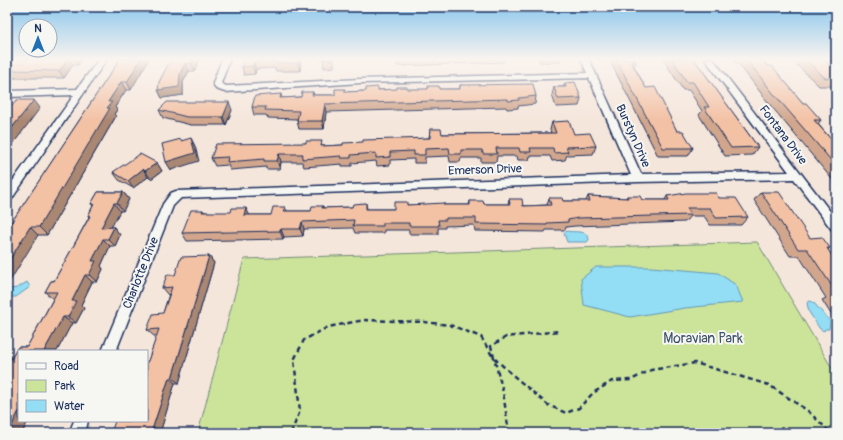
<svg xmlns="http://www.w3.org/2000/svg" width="843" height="440" font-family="Pangolin,sans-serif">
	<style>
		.green { fill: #cce49a; stroke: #748a7c }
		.water { fill: #93def5; stroke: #6398b9 }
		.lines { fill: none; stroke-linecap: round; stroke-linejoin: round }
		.minor-casing { stroke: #1b2f5e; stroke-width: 3 }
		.path { stroke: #1b2f5e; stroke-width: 2.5; stroke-dasharray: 5 3.5; stroke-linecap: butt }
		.minor { fill: #f6f6f2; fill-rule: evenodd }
		.wall { fill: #d1a68d; stroke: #1b2f5e }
		.shaded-wall { fill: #aa8773; stroke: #1b2f5e }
		.building { fill: #f3c1a4; stroke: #1b2f5e }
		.labels { text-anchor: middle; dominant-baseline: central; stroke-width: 4; stroke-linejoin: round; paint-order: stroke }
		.street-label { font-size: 12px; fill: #1b2f5e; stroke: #f6f6f2 }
		.near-park-label { font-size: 14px; fill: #3e536a; stroke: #f6f6f2 }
	</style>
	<rect width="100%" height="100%" fill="#f5e6db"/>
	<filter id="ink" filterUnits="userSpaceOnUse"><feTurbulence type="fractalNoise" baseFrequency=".025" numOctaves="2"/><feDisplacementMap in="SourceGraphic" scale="8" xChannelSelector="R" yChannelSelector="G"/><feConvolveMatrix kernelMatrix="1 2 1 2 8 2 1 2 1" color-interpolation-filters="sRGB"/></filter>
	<g filter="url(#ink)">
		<!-- green -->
		<path class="green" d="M757 242 836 375V433H198L244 259Z"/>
		<!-- water -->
		<path class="water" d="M567 231C575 233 588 229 589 240L587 242H567L564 233Z
			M596 267H651L718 273 736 285 743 302 685 308 630 317 584 305 581 279Z
			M27 282 30 287 16 297H7L10 289 17 288Z
			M810 301 813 302 830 321 829 329H825L824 331 820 329 809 312 807 303Z"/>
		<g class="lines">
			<!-- minor casing -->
			<g class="minor-casing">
				<path id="minor" d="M99 59H107L11 200 7 201V189L74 95 7 97V91L77 89Z
					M222 59H230L221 83 226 86 360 79 587 73 581 59H589L641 174 789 172 705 59H713L836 219V231L832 230 794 179 638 182 181 198 173 206 116 351H102L163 204 171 193 176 191 631 175 589 78 360 83 225 92 216 89 213 83Z
					M829 59H836V64Z
					M74 421H88L85 433H69Z"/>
			</g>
			<!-- path -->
			<path class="path" d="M291 433 300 411 294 360 304 340 328 327 364 320 424 322 450 325 481 337 493 357 515 377 548 405 566 413 579 408 593 393 612 381 631 380 651 370 695 363 769 385 808 411 831 433
				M509 433 503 392 491 346 506 337 560 331"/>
			<!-- minor -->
			<use href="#minor" class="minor"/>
		</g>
		<!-- wall -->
		<path class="wall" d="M11 59H82L78 65H73L64 78H11L7 72V61Z
			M120 59 131 90H126L115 107 117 110 114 114 116 116 47 235H38L7 229Z
			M171 59H200L195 71H189L183 82V95L162 98 158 90Z
			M244 59H301L300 71H276L275 68 256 69 255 74 244 75 242 67Z
			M323 59H334V67L324 68Z
			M396 59H504L503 62 397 66Z
			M538 59H561L560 62H539Z
			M609 59H634L636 62 634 66 646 88 677 131 693 148 688 156H658Z
			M663 59H694L758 147 752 155 725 156 699 115 702 111 689 90H683Z
			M733 59H761L803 103 821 120 818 124 836 145V184L767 101 738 63H736Z
			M791 59H823L836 71V96L831 91 835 86H819Z
			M565 83 581 98 579 106 556 107 552 95 554 87H563Z
			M460 85 536 96 535 104 518 106V108L507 109 506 107 326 112 324 129H299L297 121V119L268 118 266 115H254L252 107 281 94 282 98 301 97 313 92 314 95H335L346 92 366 91 378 90 460 89Z
			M159 110H232L226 125H191L163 118Z
			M552 122 596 146 593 154 567 155 565 160 552 161 550 156H530L529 160H518L517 156H497L496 162H481V158H461L460 162H450L449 156 425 157V163H414V159L390 160V165L377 166 376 161 352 163V166H342V164L304 167 302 162H281L280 169H266V167L230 170 228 165 215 166 211 158 306 143 323 146 343 145 429 138 430 129 442 134 551 133 550 130Z
			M157 163 162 171 151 179 148 177 133 188 119 180 113 172Z
			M98 192H123L129 199 123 211H120L111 227H114L120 235 115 246H110L101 266 103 269 97 282H92L81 305 84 308 76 323H72L57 351H19V421H28L22 433H7V366L18 347H27L53 299 45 292 51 281H54L74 245 89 217 88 216 93 206 91 204Z
			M761 192 810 238 830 248 828 250 836 262V322L822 300 826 298 799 256H790L754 200Z
			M588 196 626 198 627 196 642 200H665L667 196 719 198 748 217 741 225H710L704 216H690L685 222 575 226 566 227 565 230H546L545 232 475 231 474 225 445 226V228H438V234H409V230H384V233H355L353 228 304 229 303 236 284 237 283 239 187 241 182 233 203 210 205 212 249 215H271L285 207 287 211H311L323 206V208L352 207 366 203 367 209H394L407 205H469L470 201 484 204H508L509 199 523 206 547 205 549 198 563 201H586Z
			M209 256 214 263 179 383H175L160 433H111L147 421 148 361 157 336H154L147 330 163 313 169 294 168 295 162 288 175 275Z"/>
		<!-- shaded-wall -->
		<path class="shaded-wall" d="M68 59H69L73 65 64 78 59 71Z
			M74 59H82L78 65Z
			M141 59H149L131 90 127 82Z
			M193 59H200L195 71 191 63Z
			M298 59H301L300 71 298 63Z
			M254 62 256 69 255 74 253 66Z
			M185 63 189 71 183 82V95L162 98 158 90 180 74Z
			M121 82 126 90 115 107 117 110 114 114 116 116 47 235 39 227 107 108 108 102Z
			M34 100 40 108 7 152V134Z
			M229 102 232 110 226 125 223 117Z
			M325 104 326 112 324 129 322 121Z
			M191 138 195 146 199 161 171 170 166 162Z
			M279 154 281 162 280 169 277 161Z
			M157 163 162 171 151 179 145 171Z
			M143 169 148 177 133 188 128 181Z
			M123 192 129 199 123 211 117 203Z
			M114 203 120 211 107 235 101 228Z
			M246 208 250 216 244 215Z
			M302 222 304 229 303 236 300 229Z
			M30 227 38 235 7 286V264Z
			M114 227 120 235 115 246 108 239Z
			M281 229 284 237 283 239 280 231Z
			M103 239 110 246 101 266 103 269 97 282 89 275 92 261Z
			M209 256 214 263 179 383 172 378Z
			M85 275 92 282 81 305 84 308 76 323 68 317 72 301Z
			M63 317 72 323 57 351H44Z
			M169 378 175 383 160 433H151Z
			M19 411V421H28L22 433H8Z"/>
		<!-- building -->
		<path class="building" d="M11 59H68L59 71 7 70V61Z
			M120 59H141L127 82H121L108 102H112L107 108H110L39 227H30L7 264V229Z
			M171 59H193L191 63H185L180 74 179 87 158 90 159 82Z
			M244 59H298V63H273L274 61 254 62 253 66 242 67Z
			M323 59H333V60H323Z
			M616 59H634L636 62H631L646 88 655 87 677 131H683L693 148H663Z
			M672 59H694L758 147 731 148 704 107H709L693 82H687Z
			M746 59H761L767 66H772L803 103H806L821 120H814L836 145V166L773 93Z
			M805 59H823L836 71V78H825Z
			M575 82 581 98 558 99 554 87H566L565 83Z
			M533 84 536 96 519 98V100L508 101V99L325 104 322 121H297L299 111 265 110 266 107H252L255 96 281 94 280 98 301 97 302 92H313L312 95H335V89H345V92L366 91V88L378 87V90L397 89V87H407V89H428V86H439V89H460V85Z
			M17 100H34L7 134V112Z
			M167 102H229L223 117H187L159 110Z
			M569 121 574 134 590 133 596 146 566 147 568 152 554 153 553 148H530L531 152H520L519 148H496L497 154H483L482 150H461V154H450L449 148 425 149V155H414V151L390 152V157L376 158V153L351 155V158H341V156L302 159 303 154H279L277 161H264V159L227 162 228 157 211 158 216 144 306 143V141H322L321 146 343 145V143L363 142V140L430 138V129H441L442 134 556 133 552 122Z
			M191 138 195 153 166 162 162 144 181 139V141Z
			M140 154 157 163 145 171 143 169 128 181 113 172Z
			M98 192H123L117 203H114L101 228 114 227 108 239H103L92 261H96L89 275H85L72 301H76L68 317H63L44 351H19V411L8 433H7V366L18 347H27L57 292H45L51 281H54L74 245 90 216H88L94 204H91Z
			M761 192H779L810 238 822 237 830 248H827L836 262V292L807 249H798Z
			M686 193H716L719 198H736L748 217 716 218 710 208H687L691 215 578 218 568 220V222L547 223V225L476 224V218H446V220H438L439 226H409V223H383V226H353L354 220 302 222 300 229H281L280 231 182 233 191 210H203L202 212H231L232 208H246L244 215H271L273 207H285L284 211H311L312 206H323L322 208 352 207 353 204 366 203V209H394V202H407V205L444 203V205H470V201H483L484 204H510L509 199H522L523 206 551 205 549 198H562L563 201H590L588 196 628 198 627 196H640L642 200H669L667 196Z
			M209 256 172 378H169L151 433H126V432L111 433 115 421H147V361H148L159 329 147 330 153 314 163 313 172 287 162 288 167 275H175L181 257Z
			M832 293H836V300Z"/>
	</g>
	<!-- sky -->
	<linearGradient id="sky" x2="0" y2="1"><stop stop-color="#86c5ed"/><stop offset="0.49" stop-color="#faf4ef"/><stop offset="1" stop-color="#faf4ef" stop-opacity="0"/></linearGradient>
	<rect width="843" height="121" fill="url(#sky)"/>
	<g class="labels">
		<!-- street labels -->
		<g class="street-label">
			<text transform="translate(783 135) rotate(53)">Fontana Drive</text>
			<text transform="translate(633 136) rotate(66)">Burstyn Drive</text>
			<text transform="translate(485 170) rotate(-2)">Emerson Drive</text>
			<text transform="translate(141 273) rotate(-68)">Charlotte Drive</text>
		</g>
		<!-- near-park labels -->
		<g class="near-park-label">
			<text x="703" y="338">Moravian Park</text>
		</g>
	</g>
	<!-- margin -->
	<rect width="843" height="440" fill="none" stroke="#f6f6f2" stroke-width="24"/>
	<rect x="12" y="12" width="819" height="416" fill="none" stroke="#1b2f5e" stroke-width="1.5" filter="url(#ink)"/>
	<!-- legend -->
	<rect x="18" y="350" width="130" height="72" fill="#f6f6f2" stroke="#9ea6b7"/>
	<rect x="26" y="363" width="20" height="6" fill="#f6f6f2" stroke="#9ea6b7"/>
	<text x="54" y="370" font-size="12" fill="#1b2f5e">Road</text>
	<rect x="26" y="380" width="20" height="12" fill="#cce49a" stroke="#9ea6b7"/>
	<text x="54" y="390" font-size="12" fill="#1b2f5e">Park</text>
	<rect x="26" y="400" width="20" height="12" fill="#93def5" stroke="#9ea6b7"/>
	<text x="54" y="410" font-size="12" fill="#1b2f5e">Water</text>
	<!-- north arrow -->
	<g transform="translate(38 38)"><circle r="19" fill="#f6f6f2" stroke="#9ea6b7"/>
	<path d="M0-3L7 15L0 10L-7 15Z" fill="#1f6fb2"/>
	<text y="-6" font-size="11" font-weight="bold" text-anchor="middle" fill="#1b2f5e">N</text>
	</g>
</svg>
